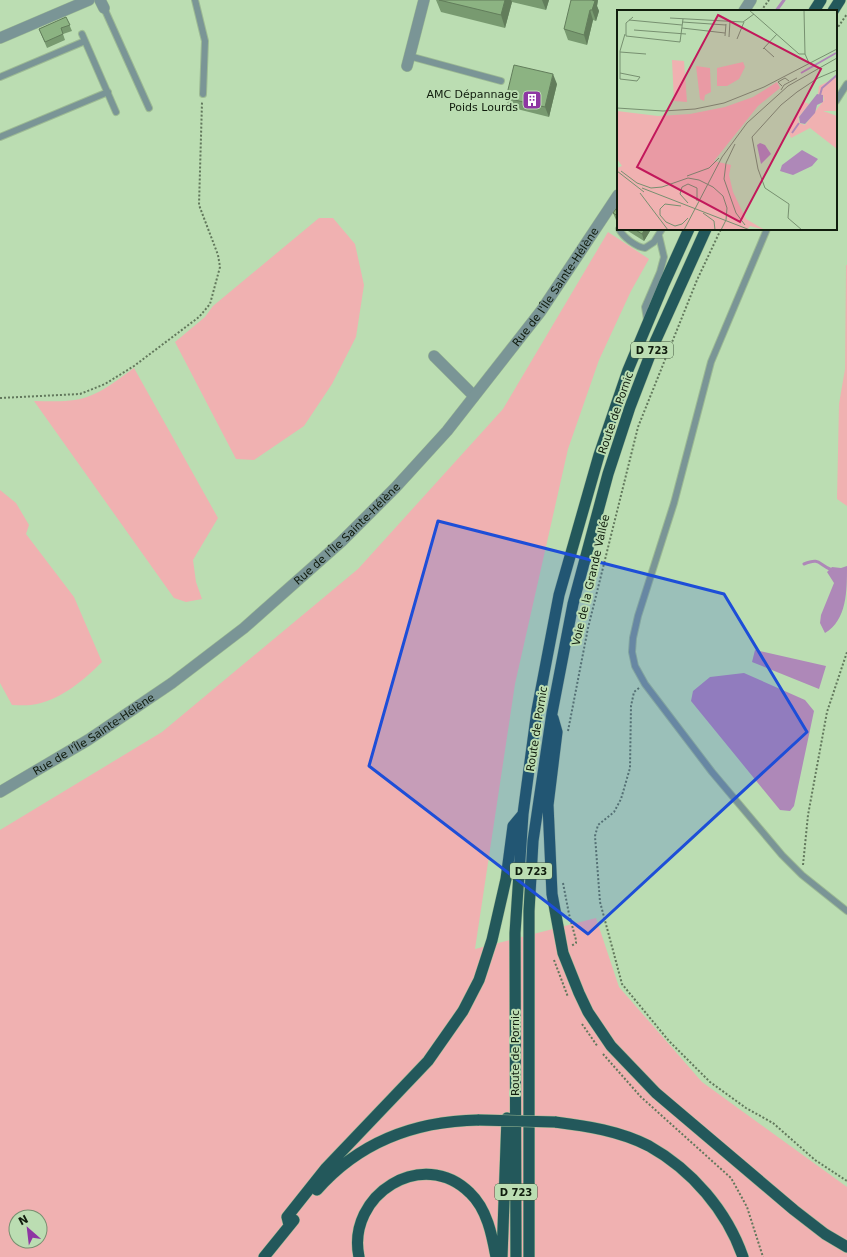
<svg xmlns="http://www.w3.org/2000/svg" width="847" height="1257" font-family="'DejaVu Sans',sans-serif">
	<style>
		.green { fill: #f0b1b1; fill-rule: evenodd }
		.water { fill: #ae88b8 }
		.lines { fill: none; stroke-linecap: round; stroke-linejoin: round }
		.stream { stroke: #ae88b8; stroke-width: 3 }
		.service-casing { stroke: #9cba94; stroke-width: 8 }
		.minor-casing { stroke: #9cba94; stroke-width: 12 }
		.trunk-casing { stroke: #9cba94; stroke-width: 12 }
		.path { stroke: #62785c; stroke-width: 2; stroke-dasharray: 2 2; stroke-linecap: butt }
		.service { stroke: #7a9596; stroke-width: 6 }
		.minor { stroke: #7a9596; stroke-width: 11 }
		.trunk { stroke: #23585b; stroke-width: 11 }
		.trunk-bridge-casing { stroke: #9cba94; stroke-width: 12; stroke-linecap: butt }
		.trunk-bridge { stroke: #23585b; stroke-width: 11 }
		.wall { fill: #789a70 }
		.shaded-wall { fill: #627d5b }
		.building { fill: #8cb382; stroke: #627d5b }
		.marked { fill: #1d4ed8; fill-opacity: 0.2; stroke: #1d4ed8; stroke-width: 3; stroke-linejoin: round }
		.labels { text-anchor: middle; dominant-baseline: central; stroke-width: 4; stroke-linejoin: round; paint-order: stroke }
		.shield { fill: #bbddb2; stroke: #43563e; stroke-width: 1 }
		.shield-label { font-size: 10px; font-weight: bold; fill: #101c0d }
		.poi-label { font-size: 11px; fill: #101c0d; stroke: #bbddb2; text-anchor: end }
		.street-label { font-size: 11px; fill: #101c0d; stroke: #bbddb2 }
		.inset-river { fill: none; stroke: #ae88b8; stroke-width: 2 }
		.inset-road { fill: none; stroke: #779070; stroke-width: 1 }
		.view { fill: #c2185b; fill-opacity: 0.15; stroke: #c2185b; stroke-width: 2 }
		.inset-edge { fill: none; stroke: #101c0d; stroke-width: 2 }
	</style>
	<rect width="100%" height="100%" fill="#bbddb2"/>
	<!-- green -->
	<path class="green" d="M319 218H333L355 244 364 285 356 337 332 384 304 426 254 460 236 459 175 342 205 317 213 306Z
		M608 232 649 259 631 291 599 360 568 449 515 684 475 949 596 918 619 987 702 1082 847 1187V1257H0V830L162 732 358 569 503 409ZM16 1217H40V1241H16Z
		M846 265H847V506L837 499 839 404 845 369Z
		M134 368 218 518 193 560 196 582 202 599 186 602 174 598 34 401C47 401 62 402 75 400 97 397 116 381 134 368Z
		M0 490 16 503 29 525 26 534 74 597 102 662C84 680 63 698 37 704 29 706 20 705 12 705L0 683Z"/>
	<!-- water -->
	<path class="water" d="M847 566C847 591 847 620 825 633L820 623 821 615 834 583 827 572 832 567 841 568Z
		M755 650 826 666 819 689 752 662Z
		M744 673 805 700 814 711 794 806 790 811 780 810 691 701 693 691 710 677Z"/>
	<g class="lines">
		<!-- stream -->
		<path class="stream" d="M776 11 784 0
			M804 564C821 557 818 565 832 570"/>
		<!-- service casing -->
		<g class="service-casing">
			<path id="service" d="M195 0 205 41 203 94
				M104 8 149 108
				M82 34 116 112
				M409 56 501 81
				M0 77 85 41
				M836 101 847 84
				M0 137 108 92
				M619 229C623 237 636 247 645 248L654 242 662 229
				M767 229 711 362 674 503 638 616 633 638 632 652 635 666 645 684 712 772 782 855 802 875 847 911
				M647 320 645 307 660 272 664 257 659 236"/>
		</g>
		<!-- minor casing -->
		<g class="minor-casing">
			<g id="minor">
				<path d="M100 0 104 8"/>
				<path d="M744 11 751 0"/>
				<path d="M0 38 89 0"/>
				<path d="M407 66 424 0"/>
				<path d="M434 356 474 396"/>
				<path id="s1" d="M0 792 88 740 172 683 244 628 341 542 395 488 447 431 541 311 618 195"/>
			</g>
		</g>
		<!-- trunk casing -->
		<g class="trunk-casing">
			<path id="trunk" d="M814 11 821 0
				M833 11 840 0
				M553 718 557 732 548 805 552 894 563 953 579 993 588 1012 611 1046 656 1093 794 1210 825 1234 847 1247
				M555 1122C587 1126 620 1131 649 1146 692 1170 727 1211 743 1257
				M317 1190C359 1142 416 1121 479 1120
				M289 1225 287 1217 326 1168 428 1061 463 1011 479 980 492 940 506 879 513 826 523 814
				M264 1257 294 1220
				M359 1257C346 1195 423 1146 470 1193 487 1209 492 1235 496 1257
				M502 1257 507 1118
				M516 1257 515 933 523 814 537 710 559 595 599 455 628 370 664 284 689 229
				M529 1257V911L533 841 552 713 573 604 608 474 630 407 655 342 706 229"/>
		</g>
		<!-- path -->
		<path class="path" d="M761 11 769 0
			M836 30 847 14
			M0 398 80 394 105 384 134 366 199 317 210 304 220 267 218 255 199 205 202 102
			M639 688 634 692 631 706 630 768 621 799 614 812 598 825 595 836 600 902 622 984 669 1041 710 1082 746 1108 773 1123 815 1160 847 1181
			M568 731 588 628 638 427 697 280 721 229
			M803 865 808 815 827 712 847 652
			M563 883 569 914 576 940V943L571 946
			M554 960 568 997
			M582 1024 598 1047
			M603 1054 641 1097 731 1178 747 1207 763 1257"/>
		<!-- service -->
		<use href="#service" class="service"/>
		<!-- minor -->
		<use href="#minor" class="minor"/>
		<!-- trunk -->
		<use href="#trunk" class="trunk"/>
		<!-- trunk-bridge casing -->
		<g class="trunk-bridge-casing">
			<path id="trunk-bridge" d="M479 1120 555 1122"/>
		</g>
		<!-- trunk-bridge -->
		<use href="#trunk-bridge" class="trunk-bridge"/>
	</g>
	<!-- wall -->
	<path class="wall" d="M436 0H549L546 10 512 2 505 28 441 12Z
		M598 0 597 6 599 11 596 21 593 20 587 45 568 40 564 29Z
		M66 17 72 31 63 34 65 40 47 48 39 29Z
		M557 84 549 117 509 107 506 98Z
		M618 206V222L616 220 613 213Z
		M627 229H649L650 231 644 241 628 231Z"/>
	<!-- shaded-wall -->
	<path class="shaded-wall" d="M505 0H511L512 2 505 28 501 15Z
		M542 0H549L546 10Z
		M592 0H598L597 6 599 11 596 21 592 10Z
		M590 10 593 20 587 45 584 35Z
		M553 74 557 84 549 117 545 107Z
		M645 229H649L650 231 644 241 642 234Z"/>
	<!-- building -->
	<path class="building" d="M439 0H505L501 15Z
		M571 0H592L595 1 592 10H590L584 35 564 29Z
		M66 17 70 25 61 28 63 34 45 42 39 29Z
		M514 65 553 74 545 107 506 98Z
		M618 206V216L613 213Z
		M634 229H645L642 234Z"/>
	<!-- marked area -->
	<path class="marked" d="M438 521 724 594 807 732 588 934 369 766Z"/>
	<!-- icons -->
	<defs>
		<g id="building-square" transform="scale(1)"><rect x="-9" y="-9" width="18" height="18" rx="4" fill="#8e36a3" stroke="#bbddb2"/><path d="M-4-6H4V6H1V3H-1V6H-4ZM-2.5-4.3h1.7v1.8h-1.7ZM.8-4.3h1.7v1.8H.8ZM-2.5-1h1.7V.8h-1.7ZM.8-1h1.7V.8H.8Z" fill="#fff"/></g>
	</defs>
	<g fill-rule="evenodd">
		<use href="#building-square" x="532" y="100"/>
	</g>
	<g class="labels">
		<!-- shield labels -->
		<g class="shield">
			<rect x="631" y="342" width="42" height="16" rx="3"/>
			<rect x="510" y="863" width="42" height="16" rx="3"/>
			<rect x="495" y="1184" width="42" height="16" rx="3"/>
		</g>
		<g class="shield-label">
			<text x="652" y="350">D 723</text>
			<text x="531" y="871">D 723</text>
			<text x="516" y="1192">D 723</text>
		</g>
		<!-- poi labels -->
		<g class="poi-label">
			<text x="518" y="94">AMC Dépannage<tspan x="518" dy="13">Poids Lourds</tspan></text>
		</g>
		<!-- street labels -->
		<g class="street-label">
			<text stroke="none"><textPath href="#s1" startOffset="758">Rue de l'Île Sainte-Hélène</textPath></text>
			<text transform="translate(616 413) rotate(-71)">Route de Pornic</text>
			<text stroke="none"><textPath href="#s1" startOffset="434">Rue de l'Île Sainte-Hélène</textPath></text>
			<text transform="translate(591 580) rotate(-77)">Voie de la Grande Vallée</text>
			<text transform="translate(537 729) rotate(-81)">Route de Pornic</text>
			<text stroke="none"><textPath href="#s1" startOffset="110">Rue de l'Île Sainte-Hélène</textPath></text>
			<text transform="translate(515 1053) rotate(-90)">Route de Pornic</text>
		</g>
	</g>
	<!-- overview -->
	<g transform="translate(617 10)">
		<rect width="220" height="220" fill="#bbddb2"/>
		<path d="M55 50 67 51 70 92 57 91ZM126 52 128 57 122 69 110 76H100V58ZM79 56 93 58 94 82 88 85 87 91 83 89ZM220 67V101H206L220 106V139L193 118 174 128 170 119 187 92 192 94 181 108 182 113 188 115 207 90 206 85 201 84 202 76ZM160 72 163 78 141 96 97 151 114 155 112 165 116 182 129 209 148 220 133 216 130 220H0V158L5 156 0 149V101L41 106 73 104 108 97 136 87Z" fill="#f0b1b1"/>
		<path d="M200 84 206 85V92L200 95 198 103 188 114 183 113 182 107ZM143 133 148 135 154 144 144 154 140 135ZM185 140 201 149 195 156 176 165 163 161 165 155Z" fill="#ae88b8"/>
		<path class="inset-river" d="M184 63 219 43M203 85 205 78 220 65M175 123 182 113"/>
		<path class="inset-road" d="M132 0 182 44H188M187 0 188 44 192 53M16 7 9 13V26L63 32 66 9M53 8 126 12 137 4M12 10 65 15M65 12 109 15M65 18 108 23M17 20 69 24M108 26 109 14M112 27 113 11M120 29 127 12M147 38 157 47M146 39 160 24M3 42 29 44M3 63 23 67 20 71 3 69V41L8 24M165 76 161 72 168 68 172 71M164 80 167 75 180 68M0 98 46 101 78 99 107 93 147 77 220 39M118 134 109 153 107 169 119 203 128 215M0 161 27 182M4 161 20 173 34 178 45 177 71 168 82 170 96 177 106 186 110 198 109 210 104 220M70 166 92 158 102 148M25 178 133 220M23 183 51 220M71 193 63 184 65 177 71 174 80 178V191M64 196 48 194 43 199V205L49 212 58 216 65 214 71 208M86 203 97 211 98 220M67 220 105 147 130 113 171 76 220 48M185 220 171 208 172 194 148 178 141 159 135 127 164 95 180 82 201 68 220 60"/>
		<path class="view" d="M101 5 204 59 123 212 20 157Z"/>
		<rect width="220" height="220" class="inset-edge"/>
	</g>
	<!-- north arrow -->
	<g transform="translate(28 1229) rotate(332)"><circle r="19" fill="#bbddb2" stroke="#779070"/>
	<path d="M0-3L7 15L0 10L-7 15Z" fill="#8e36a3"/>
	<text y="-6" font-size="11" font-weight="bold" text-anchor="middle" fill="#101c0d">N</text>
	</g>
</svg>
